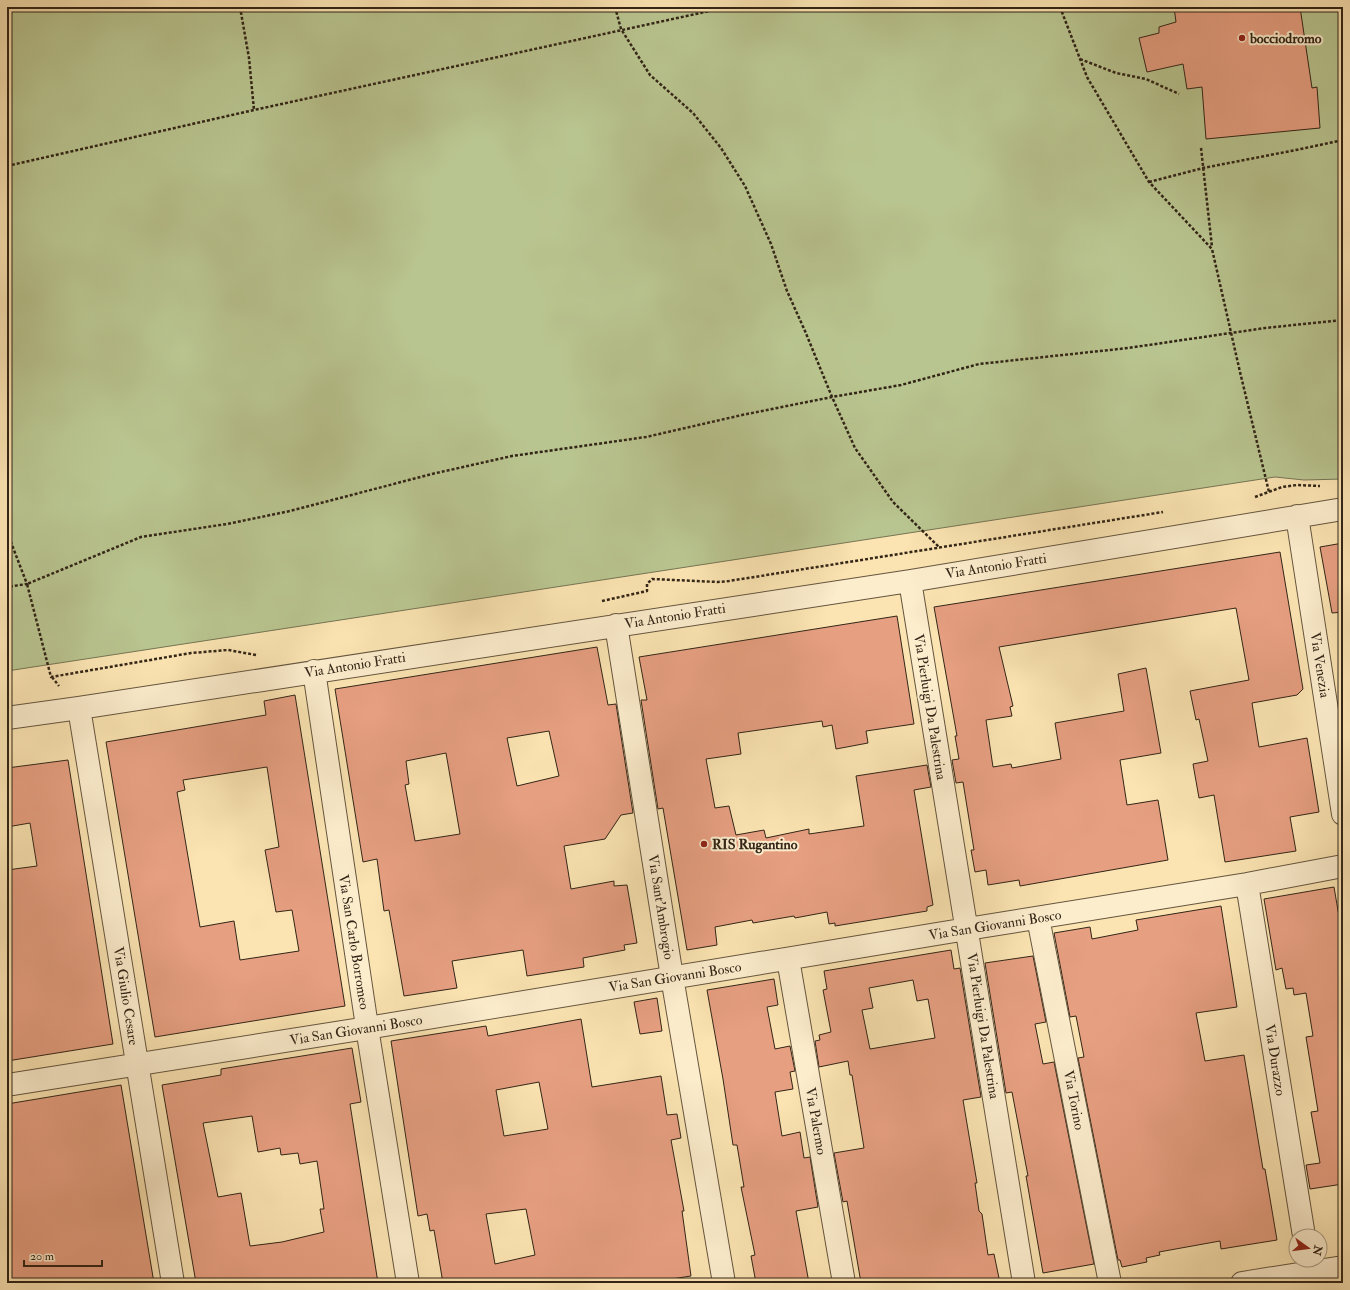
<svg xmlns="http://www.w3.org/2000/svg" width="1350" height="1290" font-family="'IM FELL Double Pica',serif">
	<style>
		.green { fill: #b9c590; stroke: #767554 }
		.building { fill: #e69f81; stroke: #322517; fill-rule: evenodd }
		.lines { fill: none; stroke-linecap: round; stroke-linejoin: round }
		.street-casing { stroke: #64553e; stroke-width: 24 }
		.path { stroke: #322517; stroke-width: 2.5; stroke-dasharray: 3 2; stroke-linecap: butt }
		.street { stroke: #fcedcd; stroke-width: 22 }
		.poi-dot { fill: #8f2418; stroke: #fcedcd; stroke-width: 1.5 }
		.labels { text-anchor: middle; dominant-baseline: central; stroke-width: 4; stroke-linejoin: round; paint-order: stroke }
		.poi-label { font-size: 14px; font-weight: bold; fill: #322517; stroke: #fcedcd; text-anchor: start }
		.street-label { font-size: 14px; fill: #322517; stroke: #fcedcd }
	</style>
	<rect width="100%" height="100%" fill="#fbe4b2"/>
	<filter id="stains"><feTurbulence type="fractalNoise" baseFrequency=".005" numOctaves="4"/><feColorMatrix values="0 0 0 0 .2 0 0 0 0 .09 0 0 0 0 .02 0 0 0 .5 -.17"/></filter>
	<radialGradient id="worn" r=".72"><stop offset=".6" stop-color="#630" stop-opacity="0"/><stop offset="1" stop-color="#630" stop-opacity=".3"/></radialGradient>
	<!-- green -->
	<path class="green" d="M7 7H1343V479L1304 480 1275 477 7 671Z"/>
	<!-- building -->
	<path class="building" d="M1174 7H1300L1312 88 1317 87 1320 128 1206 139 1202 87 1187 89 1183 64 1147 72 1139 38 1159 33V27L1176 22Z
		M1343 543V612L1332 613 1320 547Z
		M1280 552 1303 689 1297 695 1252 703 1259 747 1307 738 1319 812 1290 817 1296 851 1225 862 1214 795 1199 798 1193 764 1208 761 1199 719 1196 720 1190 691 1249 680 1236 608 999 647 1013 706 1010 707 1012 716 986 720 993 767 1011 764 1012 768 1061 759 1055 723 1124 711 1118 674 1146 668 1161 753 1120 760 1127 805 1158 800 1168 860 1020 886 1019 880 988 885 986 870 975 872 971 850H974L963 782 956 783 952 760 959 759 955 736H957L934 607Z
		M897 616 914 724 866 731 868 743 836 749 832 725 823 727 822 721 738 733 741 754 706 759 715 808 729 806 736 835 764 830 766 838 809 829V834L864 826 856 776 927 765 931 787 914 790 933 905 927 907V911L835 926V923L829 924 827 912 795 918 794 916 753 923 752 920 715 927 717 945 687 950 663 808 658 809 641 700H647L639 657Z
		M597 647 608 705 616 704 633 813 621 815 605 839 564 846 571 889 614 881V886L627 885 637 943 624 945 625 950 583 958 584 967 527 976 523 950 452 961 457 988 404 996 389 910 384 911 377 859 363 862 335 689ZM549 731 559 776 517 786 507 738ZM446 753 460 834 415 841 405 785 409 784 406 761Z
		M295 695 345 1006 155 1037 106 742 266 715 264 701ZM267 767 279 847 265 850 276 912 292 910 299 951 240 960 234 921 200 927 177 792 185 790 183 780Z
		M68 760 113 1044 7 1061V870L37 866 30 823 7 827V768Z
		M1334 887 1343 940V1184L1310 1189 1306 1165 1320 1163 1311 1112 1318 1111 1306 1037 1313 1036 1306 993 1294 995 1293 988 1286 989 1282 968 1276 970 1264 899Z
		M1221 906 1237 1007 1196 1013 1205 1061 1244 1055 1263 1169H1265L1277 1240 1221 1249 1220 1241 1159 1252 1160 1255 1146 1258 1147 1262 1122 1267 1120 1260H1118L1078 1058 1084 1057 1076 1016 1070 1017 1054 933 1090 927 1092 939 1138 930 1136 920Z
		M951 950 954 969 960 968 981 1097 963 1100 977 1183H975L979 1211 982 1214 988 1255 994 1254 1000 1283H861L847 1201 843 1202 834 1153 864 1148 852 1075H850L848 1061 819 1067 815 1041 820 1040 819 1035 831 1032 823 990 827 989 824 971ZM913 980 917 1001 928 999 935 1038 870 1049 862 1010 873 1008 869 988Z
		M1033 956 1046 1022 1035 1024 1043 1064 1054 1062 1094 1264 1043 1273 1026 1176H1028L1012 1092 1006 1093 985 963Z
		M774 979 778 1005 767 1007 775 1049 790 1046 795 1071 790 1072 793 1089 775 1092 782 1136 800 1132 804 1158 810 1157 818 1207 796 1211 809 1283H756L751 1256 755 1255 741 1187H744L737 1145H733L723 1079 707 990Z
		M657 998 662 1031 640 1034 634 1002Z
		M581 1019 592 1087 661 1076 667 1115 677 1114 681 1138 671 1140 684 1211H682L691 1276 646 1283H443L434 1230 430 1231 427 1214 418 1216 391 1041 486 1026 488 1036ZM539 1082 548 1129 504 1136 496 1090ZM526 1209 535 1255 495 1264 486 1214Z
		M352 1048 361 1102 350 1104 378 1283H196L162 1085 221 1075V1069ZM252 1116 258 1152 280 1148 281 1155 298 1153 300 1164 317 1161 324 1209H320L324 1232 282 1242 250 1246 241 1193 218 1197 203 1123Z
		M121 1085 154 1283H7V1104Z"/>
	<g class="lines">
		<!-- street casing -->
		<g class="street-casing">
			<path id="street" d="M1297 516 1343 814
				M910 581 1024 1283
				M616 625 672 977 724 1283
				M314 671 369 1040 408 1283
				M79 708 173 1283
				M7 718 79 708 910 581 1343 509
				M1247 884 1304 1236
				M1038 918 1110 1283
				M788 959 844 1283
				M7 1085 367 1028 967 929 1247 884 1343 866
				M1242 1283 1343 1267"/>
		</g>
		<!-- path -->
		<path class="path" d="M240 7 249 58 254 110
			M615 7 621 29 650 75 693 113 721 148 745 186 771 244 787 291 805 331 832 397 855 448 893 502 940 548
			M1060 7 1087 77 1149 182 1212 249 1240 372 1269 492
			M1080 59 1116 73 1146 79 1179 94
			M1201 148 1212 247
			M7 166 254 110 728 7
			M1149 182 1203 168 1296 150 1343 140
			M1255 497 1282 487 1297 485 1320 486
			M7 532 27 584 7 587
			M602 601 647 591V584L652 579 718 582 729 581 1163 512
			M256 655 228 650 191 653 51 677 27 584 141 537 227 524 290 511 432 474 512 456 646 437 742 415 832 397 901 385 979 364 1128 348 1265 328 1343 320
			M52 677 59 686"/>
		<!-- street -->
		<use href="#street" class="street"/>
	</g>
	<!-- markers -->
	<g class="poi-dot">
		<circle cx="1242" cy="38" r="4"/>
		<circle cx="704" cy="844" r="4"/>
	</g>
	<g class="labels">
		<!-- poi labels -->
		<g class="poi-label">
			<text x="1250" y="38">bocciodromo</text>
			<text x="712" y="844">RIS Rugantino</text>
		</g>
		<!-- street labels -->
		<g class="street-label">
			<text transform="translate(996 566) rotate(-9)">Via Antonio Fratti</text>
			<text transform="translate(675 616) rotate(-9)">Via Antonio Fratti</text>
			<text transform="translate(355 665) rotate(-9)">Via Antonio Fratti</text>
			<text transform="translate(1320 665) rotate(81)">Via Venezia</text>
			<text transform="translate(930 707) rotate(81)">Via Pierluigi Da Palestrina</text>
			<text transform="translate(661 907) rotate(81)">Via Sant'Ambrogio</text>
			<text transform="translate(995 925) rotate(-9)">Via San Giovanni Bosco</text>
			<text transform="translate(354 942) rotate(81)">Via San Carlo Borromeo</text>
			<text transform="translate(675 977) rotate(-9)">Via San Giovanni Bosco</text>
			<text transform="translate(126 996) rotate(81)">Via Giulio Cesare</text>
			<text transform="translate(983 1026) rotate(81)">Via Pierluigi Da Palestrina</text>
			<text transform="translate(356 1030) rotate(-9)">Via San Giovanni Bosco</text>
			<text transform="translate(1275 1060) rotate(81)">Via Durazzo</text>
			<text transform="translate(1074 1100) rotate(79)">Via Torino</text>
			<text transform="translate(816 1121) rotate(80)">Via Palermo</text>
		</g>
	</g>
	<!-- margin -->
	<rect width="1350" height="1290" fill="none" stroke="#fbe4b2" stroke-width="24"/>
	<rect x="8" y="8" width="1334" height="1274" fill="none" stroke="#322517" stroke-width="2"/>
	<rect x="12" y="12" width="1326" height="1266" fill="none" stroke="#322517"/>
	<!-- north arrow -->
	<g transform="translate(1308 1248) rotate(104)"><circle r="19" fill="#fcedcd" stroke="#ab9d84"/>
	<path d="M0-3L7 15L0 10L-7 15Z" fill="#8f2418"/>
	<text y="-6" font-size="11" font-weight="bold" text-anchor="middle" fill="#322517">N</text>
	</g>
	<!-- scale -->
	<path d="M24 1260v6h78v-6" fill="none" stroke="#322517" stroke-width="2"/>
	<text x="30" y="1260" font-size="12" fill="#322517" stroke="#fcedcd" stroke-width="3" paint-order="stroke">20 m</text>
	<rect width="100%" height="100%" filter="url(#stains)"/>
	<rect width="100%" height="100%" fill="url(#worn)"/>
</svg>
